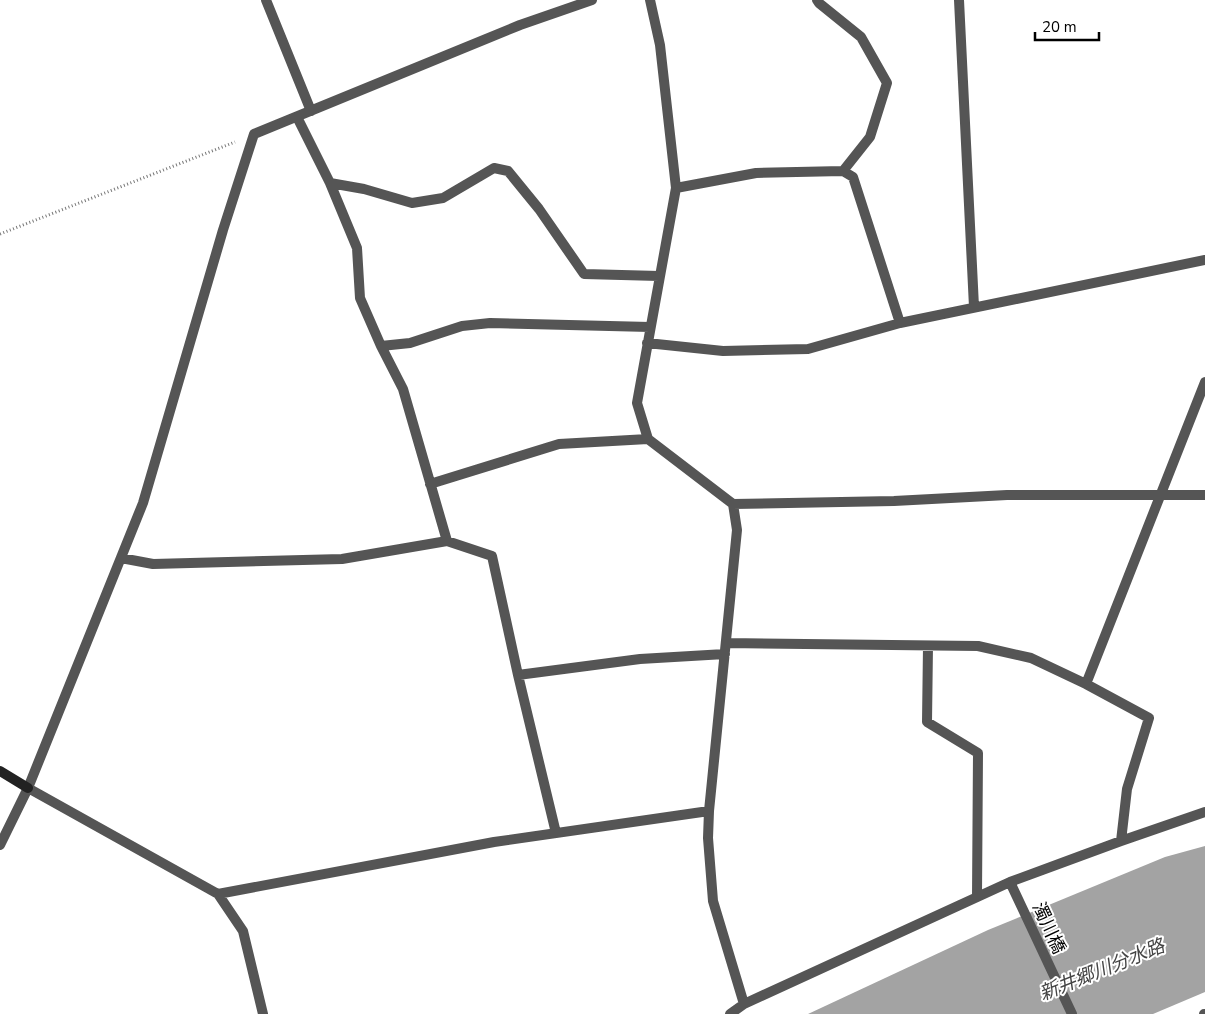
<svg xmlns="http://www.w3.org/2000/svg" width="1205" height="1014" font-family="'Nunito Sans','Noto Sans JP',sans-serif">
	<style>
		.water { fill: #a3a3a3 }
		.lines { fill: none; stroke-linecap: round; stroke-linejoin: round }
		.path { stroke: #777; stroke-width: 3; stroke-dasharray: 1 2.5; stroke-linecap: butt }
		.street { stroke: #555; stroke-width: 10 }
		.secondary { stroke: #222; stroke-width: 10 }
		.labels { text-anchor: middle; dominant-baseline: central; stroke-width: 4; stroke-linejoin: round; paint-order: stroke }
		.street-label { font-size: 18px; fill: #000; stroke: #fff }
		.water-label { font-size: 19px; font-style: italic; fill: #444; stroke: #fff }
	</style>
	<rect width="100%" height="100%" fill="#fff"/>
	<!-- water -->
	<path class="water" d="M1205 846V992L1153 1014H808L988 930 1165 857Z"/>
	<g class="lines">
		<!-- path -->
		<path class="path" d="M0 234 235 142"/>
		<!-- street -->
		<path class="street" d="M266 0 311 111
			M650 0 660 45 676 188 637 403 648 439 733 504 737 530 709 811 708 838 713 901 744 1004
			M817 0 819 3 861 37 887 83 870 137 843 171
			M959 0 974 307
			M297 117 330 183 357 248 360 298 381 346 403 389 447 541
			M330 183 364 189 412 203 443 198 494 168 508 171 539 209 584 274 659 276
			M676 188 756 173 843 171 853 177 900 323
			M647 343 723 351 808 349 900 323 1205 260
			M381 346 410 343 462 326 490 323 650 327
			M430 484 559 444 648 439
			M733 504 894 501 1007 495H1205
			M121 558 153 564 342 559 447 541 492 556 518 675 556 833
			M726 643 978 646 1031 658 1086 684 1149 718 1127 789 1121 841
			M928 646 927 722 978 753 977 897
			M518 675 640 659 725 654
			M1086 684 1205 382
			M28 788 218 894 243 931 263 1014
			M0 845 28 788 143 503 223 230 254 134 520 25 592 0
			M1010 882 1072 1014
			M218 894 494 842 709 811
			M730 1014 744 1004 1010 882 1121 841 1205 812
			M1204 1014H1205"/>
		<!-- secondary -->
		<path class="secondary" d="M0 771 28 788"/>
	</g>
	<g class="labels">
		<!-- street labels -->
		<g class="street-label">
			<text transform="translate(1049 928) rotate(65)">濁川橋</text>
		</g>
		<!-- water labels -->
		<g class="water-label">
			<text transform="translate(1102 970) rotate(-22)">新井郷川分水路</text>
		</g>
	</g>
	<!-- scale -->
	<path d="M1035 32v8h64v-8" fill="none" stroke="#000000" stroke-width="2.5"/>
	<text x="1042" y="32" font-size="15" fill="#000000" stroke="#ffffff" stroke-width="4" paint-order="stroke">20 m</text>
</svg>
